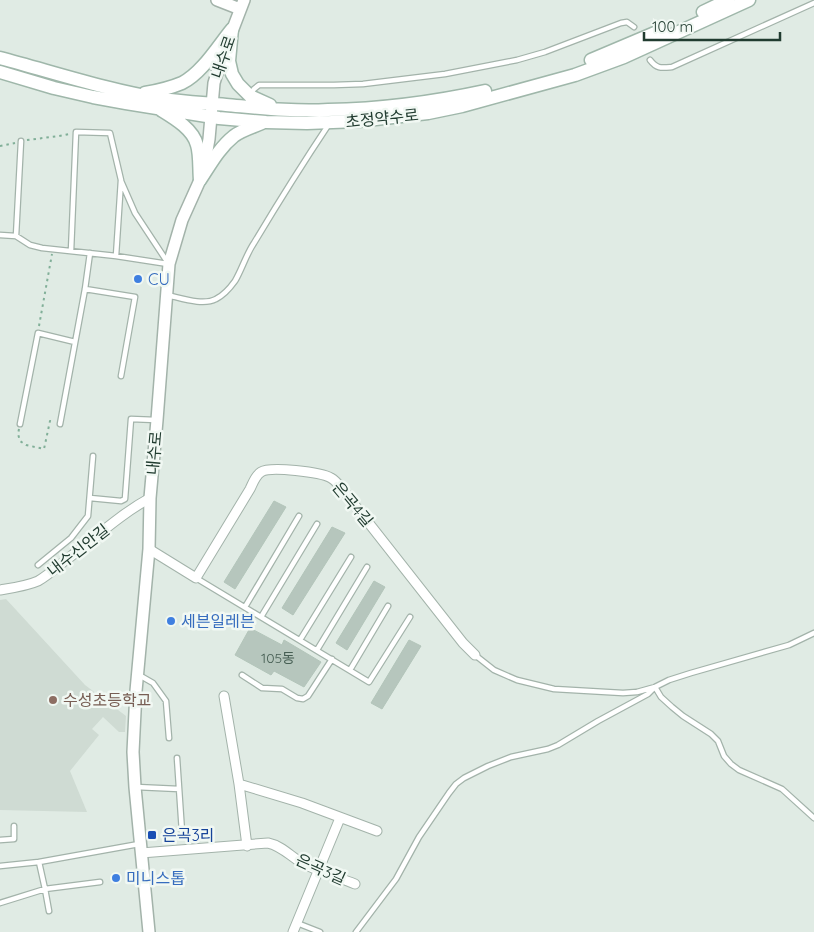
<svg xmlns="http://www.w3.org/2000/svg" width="814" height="932" font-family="Quicksand,'Noto Sans KR',sans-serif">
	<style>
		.built { fill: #cfdbd3 }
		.building { fill: #b6c6bd; stroke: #b3c5ba }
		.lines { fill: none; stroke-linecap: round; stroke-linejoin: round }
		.service-casing { stroke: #a3b3aa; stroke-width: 7 }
		.minor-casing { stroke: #a3b3aa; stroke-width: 11 }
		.tertiary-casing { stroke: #a3b3aa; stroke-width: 14 }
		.secondary-casing { stroke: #9fb7aa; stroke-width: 15 }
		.path { stroke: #81af98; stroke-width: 2; stroke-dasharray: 2.5 4; stroke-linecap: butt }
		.service { stroke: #fff; stroke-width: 4.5 }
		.minor { stroke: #fff; stroke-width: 9 }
		.tertiary { stroke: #fff; stroke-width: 11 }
		.secondary { stroke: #fff; stroke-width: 12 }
		.shop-dot { fill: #3f7fe0; stroke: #f1f8f3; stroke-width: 2 }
		.education-dot { fill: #8d6e63; stroke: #f1f8f3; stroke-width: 2 }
		.transit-dot { fill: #1a4fb4; stroke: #f1f8f3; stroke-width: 2 }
		.labels { text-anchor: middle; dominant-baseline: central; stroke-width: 5; stroke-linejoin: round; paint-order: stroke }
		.number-label { font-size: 14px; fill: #465e53 }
		.street-label { font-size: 16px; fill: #213c30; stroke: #f1f8f3 }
		.shop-label { font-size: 16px; fill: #366cbe; stroke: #f1f8f3; text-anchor: start }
		.education-label { font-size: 16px; fill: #785e54; stroke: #f1f8f3; text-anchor: start }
		.transit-label { font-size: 16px; fill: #164399; stroke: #f1f8f3; text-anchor: start }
	</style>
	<rect width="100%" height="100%" fill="#e0ebe4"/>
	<!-- built -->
	<path class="built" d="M6 599 85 685 126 716 125 732H119L103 717 92 729 99 735 70 771 87 812 0 810V600Z"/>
	<!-- building -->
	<path class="building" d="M274 501 286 507 235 589 224 582Z
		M332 527 345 533 293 615 282 608Z
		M374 581 385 587 347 650 336 643Z
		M250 628 282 645 284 640 321 662 304 687 274 671 271 675 235 655Z
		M409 640 421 646 382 709 371 703Z"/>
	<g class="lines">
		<!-- service casing -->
		<g class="service-casing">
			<path id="service" d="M650 60C657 69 661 68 672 67L814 3
				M250 95 254 89 259 85H334L363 84 445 74 517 60 545 52 621 23 627 22 634 27
				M121 181 135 213 168 263
				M0 235 16 236 30 245 42 248 116 256 168 264
				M16 236 21 141
				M71 251 76 132 110 133 121 180 116 256
				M85 289 135 297 121 376
				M167 295C181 298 203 306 216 299 224 295 230 288 235 281 242 269 246 255 254 243 278 203 303 163 329 124
				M20 424 38 333 75 342
				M60 424 85 289 90 253
				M90 498 121 501 125 499 131 419 156 420
				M38 565 71 538 88 516 93 456
				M196 578 369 682 410 617
				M245 607 299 516
				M261 617 317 524
				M300 640 351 557
				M317 650 367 567
				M475 655 494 670 517 680 554 689 623 693 637 692 655 687 669 680 691 673 789 645 814 633
				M350 670 388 606
				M139 675 153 683 166 701 169 738
				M242 675 262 688 282 689 297 698 303 699 308 696 332 659
				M655 687 661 697 672 707 683 716 711 734 718 741 724 756 731 764 739 770 782 789 814 818
				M177 758 182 832
				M136 787 179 789
				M0 840 14 839V826
				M39 862 45 889 49 911
				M0 866 39 862 139 844
				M0 903 45 889 100 882
				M297 923 320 932
				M356 932 396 879 419 837 449 793 456 784 464 778 488 766 511 757 548 749 558 745 598 721 648 694 655 687"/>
		</g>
		<!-- minor casing -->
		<g class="minor-casing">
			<path id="minor" d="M149 549 196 578 250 489C253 483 255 476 261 472 270 466 321 472 331 478 335 480 339 485 342 489L463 643 475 655
				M0 590C12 588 27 586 38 581 48 575 57 567 66 560 94 539 119 515 150 498
				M224 696 239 784 247 846
				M239 784 302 803 377 831
				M141 853 268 843C282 846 290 856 302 863 319 872 338 877 355 884
				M293 932 340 818"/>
		</g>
		<!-- tertiary casing -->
		<g class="tertiary-casing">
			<path id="tertiary" d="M217 0 240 9
				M149 932 135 787 133 752 136 691 149 549 150 498 157 420 169 264 182 220 200 180 206 156 209 139 214 83 221 60 244 0"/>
		</g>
		<!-- secondary casing -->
		<g class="secondary-casing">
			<path id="secondary" d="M703 12 728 0
				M232 29 229 61 232 74 238 84 250 96 270 105
				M0 58C53 72 107 90 162 99 183 102 204 103 226 105 260 108 294 112 328 110 381 109 434 102 485 91
				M591 60 662 30
				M0 72 54 88 93 97 126 103 219 118 266 122 307 123 358 121 428 113 462 106 575 75 624 57 749 0
				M145 93C157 91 170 88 182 83 202 73 218 46 232 29
				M161 110C174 118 193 129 197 145 200 154 199 170 200 180
				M200 180C210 165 219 148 234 136 242 130 253 127 262 123"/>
		</g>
		<!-- path -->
		<path class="path" d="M27 140 59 136 69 134
			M0 146 15 143
			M39 326 52 254
			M19 429 18 434 20 441 26 445 44 449 50 421 54 423"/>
		<!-- service -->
		<use href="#service" class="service"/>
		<!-- minor -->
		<use href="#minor" class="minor"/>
		<!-- tertiary -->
		<use href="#tertiary" class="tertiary"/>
		<!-- secondary -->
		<use href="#secondary" class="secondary"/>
	</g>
	<!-- markers -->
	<g class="shop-dot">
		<circle cx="138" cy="279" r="5"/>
		<circle cx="171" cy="621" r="5"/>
		<circle cx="116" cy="878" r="5"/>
	</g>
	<circle class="education-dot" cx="53" cy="700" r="5"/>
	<rect class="transit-dot" x="147" y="830" width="10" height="10" rx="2.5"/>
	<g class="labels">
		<!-- number labels -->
		<g class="number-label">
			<text x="278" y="658">105동</text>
		</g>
		<!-- street labels -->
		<g class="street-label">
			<text transform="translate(223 57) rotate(-71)">내수로</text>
			<text transform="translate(382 118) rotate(-6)">초정약수로</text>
			<text transform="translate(154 453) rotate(-85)">내수로</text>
			<text transform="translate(353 504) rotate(50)">은곡4길</text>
			<text transform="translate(78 550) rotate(-38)">내수신안길</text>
			<text transform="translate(321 869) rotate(24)">은곡3길</text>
		</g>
		<!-- shop labels -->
		<g class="shop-label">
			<text x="148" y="279">CU</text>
			<text x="181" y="621">세븐일레븐</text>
			<text x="126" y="878">미니스톱</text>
		</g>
		<!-- education labels -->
		<g class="education-label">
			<text x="63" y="700">수성초등학교</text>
		</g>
		<!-- transit labels -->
		<g class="transit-label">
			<text x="162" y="835">은곡3리</text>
		</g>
	</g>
	<!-- scale -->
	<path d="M644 32v8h136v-8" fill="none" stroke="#213c30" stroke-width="2.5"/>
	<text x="652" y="32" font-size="15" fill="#213c30" stroke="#f1f8f3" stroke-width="4" paint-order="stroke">100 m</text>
</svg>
